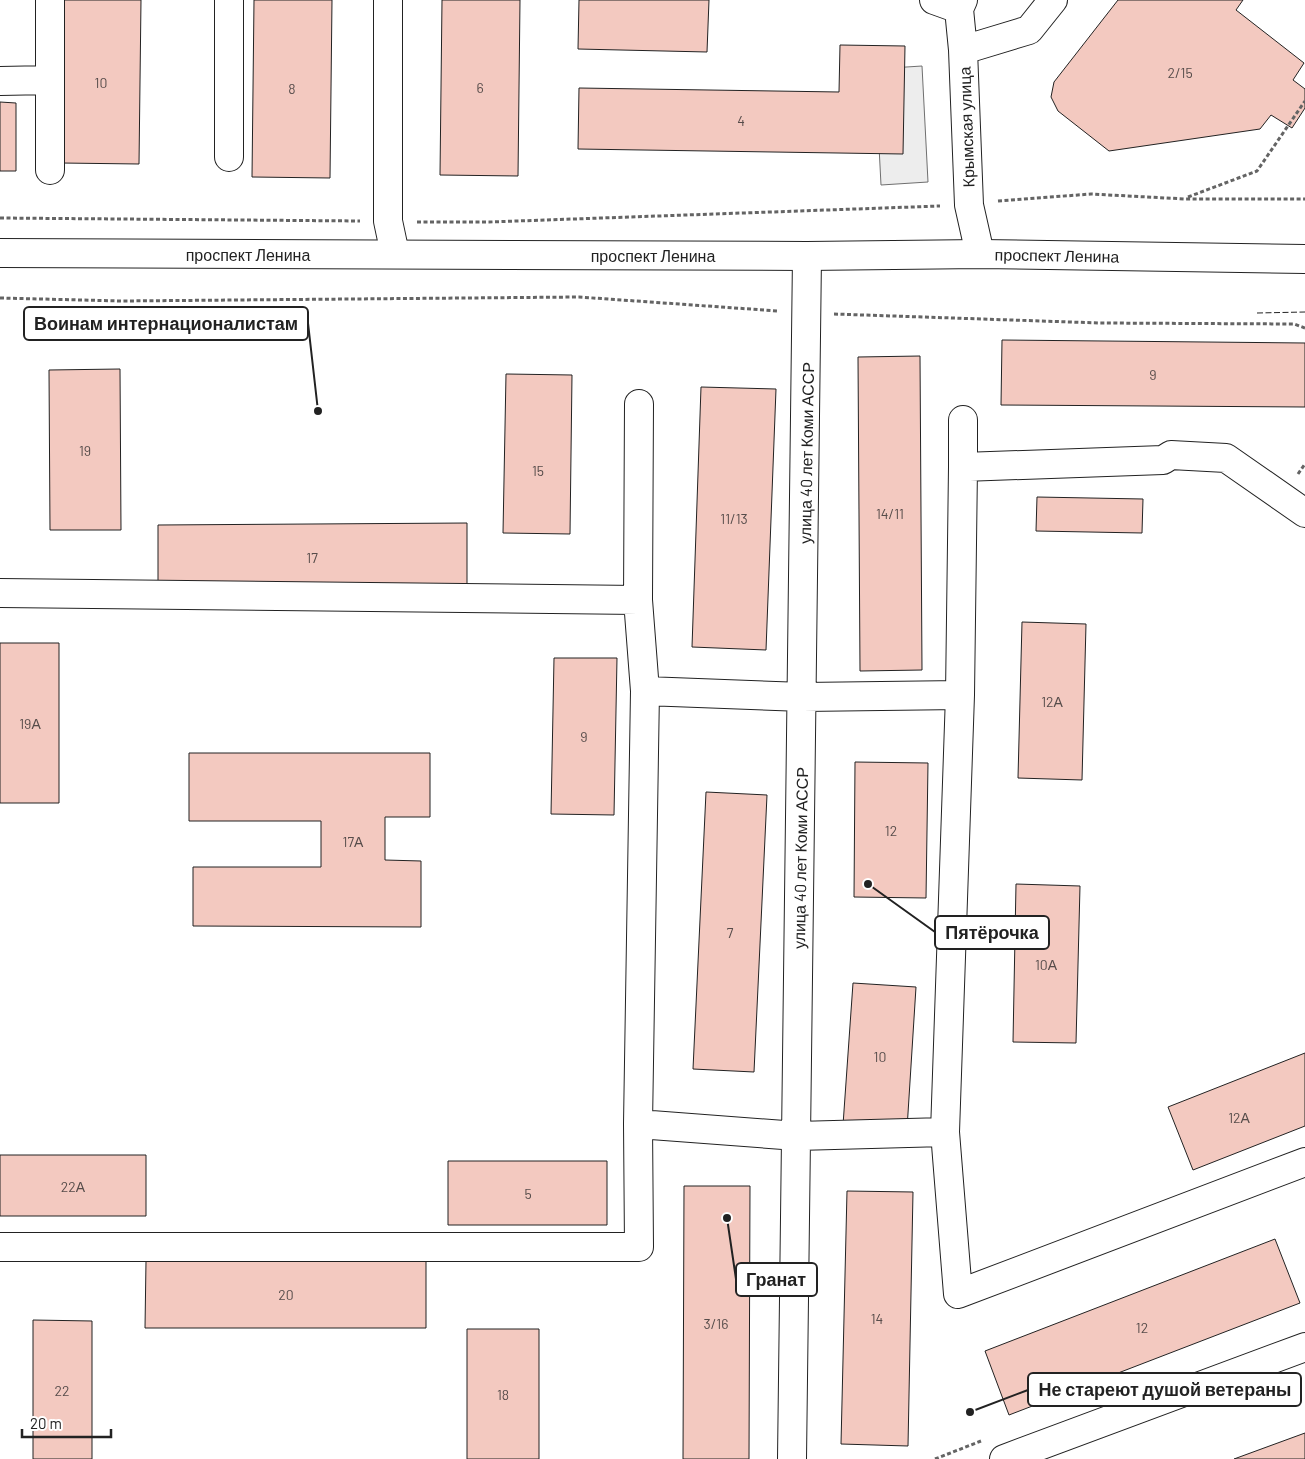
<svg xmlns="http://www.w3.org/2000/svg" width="1305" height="1459" font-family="Barlow,sans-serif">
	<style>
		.parking { fill: #ededed; stroke: #6f6f6f }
		.building { fill: #f3c9c0; stroke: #222 }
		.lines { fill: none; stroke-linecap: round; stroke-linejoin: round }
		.minor-casing { stroke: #222; stroke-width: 30 }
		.major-casing { stroke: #222; stroke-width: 30 }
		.path { stroke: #646464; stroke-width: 3; stroke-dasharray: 4 2.5; stroke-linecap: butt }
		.minor { stroke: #fff; stroke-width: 28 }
		.major { stroke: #fff; stroke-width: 28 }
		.fence { stroke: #222; stroke-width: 1; stroke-dasharray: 6 2.5; stroke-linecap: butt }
		.labels { text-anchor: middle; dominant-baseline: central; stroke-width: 4; stroke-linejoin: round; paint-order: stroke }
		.number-label { font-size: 14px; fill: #564c4a }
		.street-label { font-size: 16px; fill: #222; stroke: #fff }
		.leader { fill: none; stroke: #222; stroke-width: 2 }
		.callout-dot { fill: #222; stroke: #fff; stroke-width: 2 }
		.callout { fill: #fff; stroke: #222; stroke-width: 2 }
		.callout-label { font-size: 18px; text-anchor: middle; font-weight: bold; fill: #222 }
	</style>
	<rect width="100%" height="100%" fill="#fff"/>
	<!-- parking -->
	<path class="parking" d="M922 66 928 182 881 185 875 69Z"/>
	<!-- building -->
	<path class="building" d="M63 0H141L139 164 61 163Z
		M254 0H332L330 178 252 177Z
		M442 0H520L518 176 440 175Z
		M579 0H709L707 52 578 49Z
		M1118 0H1243L1236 10 1304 63 1293 80 1305 89V108L1292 128 1271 115 1260 129 1109 151 1058 111 1051 97 1054 82Z
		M840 45 905 46 903 154 578 149 579 88 839 92Z
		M0 102 16 103V171H0Z
		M1002 340 1305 343V407L1001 405Z
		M920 356 922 670 860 671 858 357Z
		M120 369 121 530H50L49 370Z
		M506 374 572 375 570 534 503 533Z
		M701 387 776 389 766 650 692 647Z
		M1037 497 1143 499 1142 533 1036 531Z
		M467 523V589L158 591V525Z
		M1022 622 1086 624 1082 780 1018 778Z
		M0 643H59V803H0Z
		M554 658H617L614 815 551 814Z
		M189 753H430V817H385V860L421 861V927L193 926V867H321V821H189Z
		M855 762 928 763 926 898 854 897Z
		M706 792 767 795 754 1072 693 1069Z
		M1016 884 1080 886 1076 1043 1013 1042Z
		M853 983 916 987 907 1129 843 1125Z
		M1305 1053V1126L1193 1170 1168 1107Z
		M0 1155H146V1216H0Z
		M448 1161H607V1225H448Z
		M684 1186H750L749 1459H683Z
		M847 1191 913 1192 908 1446 841 1444Z
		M1275 1239 1300 1303 1009 1415 985 1351Z
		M146 1261H426V1328H145Z
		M33 1320 92 1321V1459H33Z
		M467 1329H539V1459H467Z
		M1305 1433V1459H1234Z"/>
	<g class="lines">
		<!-- minor casing -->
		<g class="minor-casing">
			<path id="minor" d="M388 0V221L395 254
				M934 0 959 9
				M963 0 959 9 963 50 969 205 980 254
				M963 50 1029 30 1053 0
				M0 81 50 80
				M229 157V0
				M50 170V0
				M639 404 638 600 645 691 803 697 960 695 963 467 1163 460 1171 455 1226 458 1305 513
				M963 420V467
				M0 593 638 600
				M645 691 638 1124 797 1136 945 1132
				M960 695 945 1132 958 1294 1305 1162
				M0 1247H639L638 1124
				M792 1459 807 256
				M1004 1459 1305 1347"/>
		</g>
		<!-- major casing -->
		<g class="major-casing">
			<path id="major" d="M0 253 807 256 980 254 1305 259"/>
		</g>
		<!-- path -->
		<path class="path" d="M1188 197 1257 171 1305 101
			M998 201 1091 194 1185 199H1305
			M0 218 360 221
			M417 222H489L940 206
			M0 298 122 301 579 297 778 311
			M834 314 1100 323 1294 324 1305 328
			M1298 474 1305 464
			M935 1459 981 1441"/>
		<!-- minor -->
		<use href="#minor" class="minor"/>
		<!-- major -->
		<use href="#major" class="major"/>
		<!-- fence -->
		<path class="fence" d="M1257 313 1305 312"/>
	</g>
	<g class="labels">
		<!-- number labels -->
		<g class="number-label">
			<text x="1180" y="72">2/15</text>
			<text x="101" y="82">10</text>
			<text x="480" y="87">6</text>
			<text x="292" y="88">8</text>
			<text x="741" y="120">4</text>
			<text x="1153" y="374">9</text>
			<text x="85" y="450">19</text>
			<text x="538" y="470">15</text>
			<text x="890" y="513">14/11</text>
			<text x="734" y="518">11/13</text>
			<text x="312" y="557">17</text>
			<text x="1052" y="701">12А</text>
			<text x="30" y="723">19А</text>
			<text x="584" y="736">9</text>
			<text x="891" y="830">12</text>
			<text x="353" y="841">17А</text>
			<text x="730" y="932">7</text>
			<text x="1046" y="964">10А</text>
			<text x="880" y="1056">10</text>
			<text x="1239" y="1117">12А</text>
			<text x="73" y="1186">22А</text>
			<text x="528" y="1193">5</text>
			<text x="286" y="1294">20</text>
			<text x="877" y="1318">14</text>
			<text x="716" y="1323">3/16</text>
			<text x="1142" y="1327">12</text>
			<text x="62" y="1390">22</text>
			<text x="503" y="1394">18</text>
		</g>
		<!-- street labels -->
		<g class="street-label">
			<text transform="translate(966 127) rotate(-92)">Крымская улица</text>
			<text x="248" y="254">проспект Ленина</text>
			<text x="653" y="255">проспект Ленина</text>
			<text transform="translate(1057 255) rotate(1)">проспект Ленина</text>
			<text transform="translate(806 453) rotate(-89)">улица 40 лет Коми АССР</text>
			<text transform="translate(800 858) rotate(-89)">улица 40 лет Коми АССР</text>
		</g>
	</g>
	<!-- callouts -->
	<path class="leader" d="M318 411L308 323M868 884L935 932M727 1218L736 1279M970 1412L1028 1390"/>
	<g class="callout-dot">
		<circle cx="318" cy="411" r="5"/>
		<circle cx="868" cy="884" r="5"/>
		<circle cx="727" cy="1218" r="5"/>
		<circle cx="970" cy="1412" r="5"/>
	</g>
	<g class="callout">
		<rect x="24" y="307" width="284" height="33" rx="5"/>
		<rect x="935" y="916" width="114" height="33" rx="5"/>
		<rect x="736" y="1263" width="81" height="33" rx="5"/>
		<rect x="1028" y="1373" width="273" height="33" rx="5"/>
	</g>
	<g class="callout-label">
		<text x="166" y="330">Воинам интернационалистам</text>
		<text x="992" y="939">Пятёрочка</text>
		<text x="776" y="1286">Гранат</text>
		<text x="1165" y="1396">Не стареют душой ветераны</text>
	</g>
	<!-- scale -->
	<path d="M22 1429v8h89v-8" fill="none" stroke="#222222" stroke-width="2.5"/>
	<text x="30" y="1429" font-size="15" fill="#222222" stroke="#ffffff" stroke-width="4" paint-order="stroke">20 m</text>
</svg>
